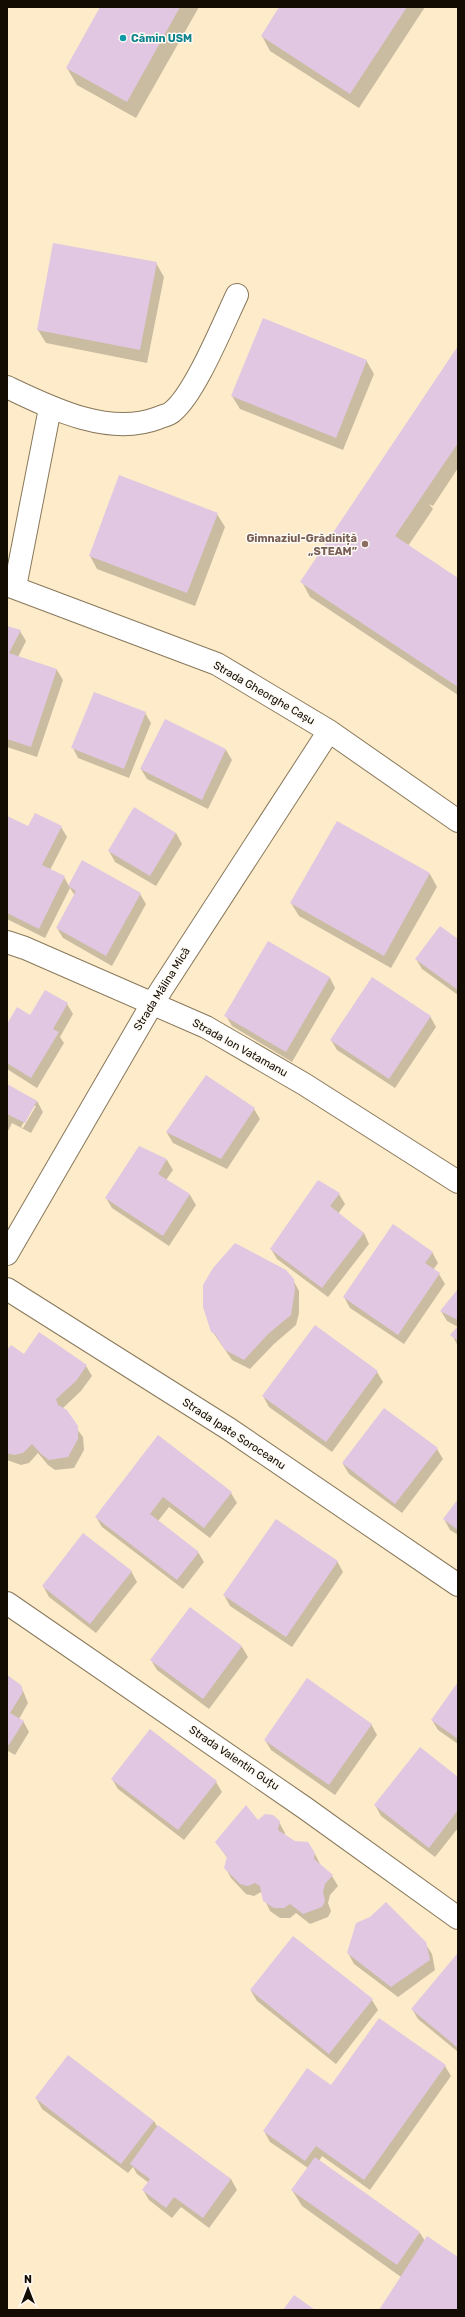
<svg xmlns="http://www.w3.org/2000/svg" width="465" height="2317" font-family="Rubik,sans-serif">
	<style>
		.shadow { fill: #0003; fill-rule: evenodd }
		.building { fill: #e1c7e2 }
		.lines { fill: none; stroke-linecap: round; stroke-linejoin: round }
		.minor-casing { stroke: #88785a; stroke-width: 24 }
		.minor { stroke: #fff; stroke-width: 22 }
		.culture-dot { fill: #0f9aa8; stroke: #fefaf4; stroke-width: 1.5 }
		.education-dot { fill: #8d6e63; stroke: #fefaf4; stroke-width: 1.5 }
		.labels { text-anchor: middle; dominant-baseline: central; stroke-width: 3; stroke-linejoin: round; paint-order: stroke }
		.culture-label { font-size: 11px; font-weight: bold; fill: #0d838f; stroke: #fefaf4; text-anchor: start }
		.education-label { font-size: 11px; font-weight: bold; fill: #785e54; stroke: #fefaf4; text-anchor: end }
		.street-label { font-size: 11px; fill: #120c03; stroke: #fefaf4 }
	</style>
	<rect width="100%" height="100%" fill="#fdebca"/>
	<!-- shadow -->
	<path class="shadow" d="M102 7H199L136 118 77 85 67 68Z
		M280 7H425L359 108 270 51 262 36Z
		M156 263 164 277 147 363 46 343 38 330Z
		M458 348V468L433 506 429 504 433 509 408 546 458 579V695L310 597 302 582Z
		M366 360 374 374 343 450 240 409 232 396Z
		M217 514 225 527 195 606 97 569 90 556Z
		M7 627 20 631 26 641 18 657 57 670 63 680 37 757 7 747Z
		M145 713 151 723 129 778 78 758 73 748Z
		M165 720 226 750 232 760 208 809 147 779 141 769Z
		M7 817 29 827H61L67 837 50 870 64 877 69 886 140 894 146 904 112 966 63 938 57 928 75 896 70 888 45 938 7 919Z
		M176 833 182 844 156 886 115 862 109 851Z
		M430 874 437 887 391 968 299 916 291 903Z
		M458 940V995L422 969 416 959Z
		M269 943 330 978 335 988 292 1062 232 1026 226 1016Z
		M67 1004 73 1014 60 1037 64 1043 37 1088 7 1069V1025Z
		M430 1016 436 1027 395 1088 337 1050 331 1040Z
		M206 1076 254 1109 260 1119 227 1169 173 1143 167 1133Z
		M7 1085 37 1101 43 1112 31 1133 12 1123 7 1133ZM34 1106H36L23 1128 21 1127Z
		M139 1147 167 1160 173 1170 166 1180 190 1195 196 1205 169 1246 112 1208 106 1198Z
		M339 1194 345 1204 338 1214 364 1233 369 1244 328 1297 277 1259 271 1249Z
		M432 1252 438 1263 433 1270 439 1274 445 1284 404 1344 350 1308 344 1297Z
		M293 1280 299 1291V1313L296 1325 274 1344 250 1369 232 1360 212 1331Z
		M458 1290V1327L447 1321 441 1311Z
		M315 1326 377 1372 383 1382 332 1452 269 1407 263 1396Z
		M458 1328V1346L452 1335Z
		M7 1352 86 1366 92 1376 81 1391 62 1409 83 1437 84 1450 74 1468 55 1470 48 1465 38 1453 29 1463 21 1465 7 1460Z
		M158 1437 231 1493 237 1503 210 1538 169 1507 158 1521 198 1552 204 1562 183 1589 102 1527 96 1517Z
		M437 1449 443 1459 402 1513 349 1474 343 1464Z
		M458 1500V1535L450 1530 444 1519Z
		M337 1561 343 1572 292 1647 230 1606 224 1595Z
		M131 1571 137 1582 96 1633 49 1597 43 1586Z
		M190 1609 242 1647 248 1657 209 1709 157 1670 151 1660Z
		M7 1675 21 1686 28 1703 19 1719 23 1721 29 1732 15 1755 8 1751 7 1753Z
		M458 1684V1744L438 1730 432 1720Z
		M371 1724 377 1735 335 1795 271 1750 265 1740Z
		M458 1778V1828L435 1857 381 1816 375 1805Z
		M112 1779 216 1782 222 1792 184 1840 118 1789Z
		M257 1821 279 1822 285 1833 284 1836 315 1854 321 1866 332 1876 338 1886 330 1895 328 1903 331 1911 328 1917 310 1924 296 1913 290 1918H280L270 1911 261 1892 254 1896 246 1894 231 1878 225 1867 228 1859 216 1842Z
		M294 1938 372 2000 378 2010 336 2064 257 2001 251 1991Z
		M425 1943 432 1954 435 1970 398 1997 354 1964 348 1953Z
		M458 1957V2052L418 2019 412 2009Z
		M445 2066 451 2076 370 2190 322 2156 319 2161 420 2233 425 2241 458 2258V2310H380L401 2277 302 2206 292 2190 308 2168 270 2142 264 2131 331 2087Z
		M36 2098 154 2121 158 2128 231 2179 237 2190 209 2228 181 2207 172 2218 149 2200 143 2190 149 2183 137 2174 133 2167 128 2173 42 2109Z"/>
	<!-- building -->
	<path class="building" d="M100 7H180L127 102 66 68Z
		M279 7H407L350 94 261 36Z
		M53 243 157 262 140 350 37 330Z
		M263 318 367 360 336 438 231 396Z
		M458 346V443L395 536 458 578V687L300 582Z
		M119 475 218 513 187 593 89 556Z
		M7 626 21 630 9 653 57 669 31 747 7 739Z
		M94 692 146 712 124 769 71 748Z
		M165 719 226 749 202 800 140 769Z
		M134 807 176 833 150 876 108 851Z
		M35 813 62 826 42 865 65 876 39 929 7 913V816L28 826Z
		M337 821 430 873 384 956 290 903Z
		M82 860 141 893 106 956 56 928 76 891 68 886Z
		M440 926 458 939V990L415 959Z
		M268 941 330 977 286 1052 224 1016Z
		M372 977 431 1016 389 1079 330 1040Z
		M45 990 68 1003 53 1029 59 1032 31 1078 7 1063V1024L17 1007 30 1015Z
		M206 1075 255 1108 221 1159 166 1132Z
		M7 1084 37 1101 25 1123 7 1114Z
		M139 1146 167 1159 158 1174 190 1194 163 1236 105 1198Z
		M318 1180 340 1193 330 1206 364 1233 322 1288 270 1249Z
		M393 1224 433 1252 425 1263 440 1273 398 1335 343 1297Z
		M235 1243 286 1270 294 1279 295 1290 291 1315 268 1334 244 1360 225 1350 215 1334 211 1332 203 1307V1285L213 1268Z
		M458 1289V1320L440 1311Z
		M315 1325 378 1371 326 1442 262 1396Z
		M458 1326V1341L450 1335Z
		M39 1332 87 1365 76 1381 56 1399 58 1405 67 1410 78 1426V1439L68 1457 49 1460 41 1454 32 1444 23 1453 14 1455 7 1453V1350L11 1345 24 1354Z
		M384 1408 438 1448 395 1504 342 1463Z
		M158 1435 232 1492 204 1528 163 1497 150 1514 199 1552 177 1580 95 1517Z
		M458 1499V1530L443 1519Z
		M276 1519 338 1561 286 1637 223 1595Z
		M83 1533 132 1571 90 1624 42 1586Z
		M190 1607 242 1646 203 1699 150 1660Z
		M7 1675 21 1685 23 1692 10 1713 24 1721 9 1745 7 1744Z
		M307 1678 372 1724 329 1785 264 1740Z
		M458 1682V1739L431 1720Z
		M150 1729 217 1781 178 1830 111 1779Z
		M420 1747 458 1777V1810L429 1848 374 1805Z
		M246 1805 258 1820 265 1814 273 1815 280 1821 278 1830 295 1841 308 1842 315 1853 314 1859 333 1875 325 1884 323 1892 325 1901 322 1907 303 1914 290 1904 284 1908H274L263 1901 260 1886 255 1883 248 1886 240 1884 224 1868 227 1857 215 1842Z
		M386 1902 426 1942 430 1960 391 1987 347 1953 356 1923 370 1917Z
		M293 1936 373 1999 329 2054 250 1990Z
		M457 1954 458 1956V2048L411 2009Z
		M379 2018 446 2065 364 2180 316 2146 305 2161 263 2131 307 2068 331 2085Z
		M68 2055 154 2121 121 2164 35 2098Z
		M158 2125 231 2179 203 2218 174 2197 166 2208 142 2190 150 2179 130 2164Z
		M315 2157 420 2232 397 2265 291 2190Z
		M427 2236 458 2257V2310H379Z
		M294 2295 315 2310H283Z"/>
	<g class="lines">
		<!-- minor casing -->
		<g class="minor-casing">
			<path id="minor" d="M7 387C51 408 109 437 158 418 162 416 169 415 172 412 195 394 223 324 237 295
				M7 585 217 664 329 731 458 821
				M15 587 50 408
				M7 942 25 948 206 1027 304 1084 458 1182
				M7 1254 152 1004 329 731
				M7 1289 229 1429 458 1585
				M7 1603 305 1808 458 1918"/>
		</g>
		<!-- minor -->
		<use href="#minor" class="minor"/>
	</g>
	<!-- markers -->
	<circle class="culture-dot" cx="123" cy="38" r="4"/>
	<circle class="education-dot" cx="365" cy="544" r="4"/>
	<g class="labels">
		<!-- culture labels -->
		<g class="culture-label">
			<text x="131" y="38">Cămin USM</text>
		</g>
		<!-- education labels -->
		<g class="education-label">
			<text x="357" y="538">Gimnaziul-Grădiniță<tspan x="357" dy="13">„STEAM”</tspan></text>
		</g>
		<!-- street labels -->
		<g class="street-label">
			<text transform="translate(264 693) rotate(30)">Strada Gheorghe Cașu</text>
			<text transform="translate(162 989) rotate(-58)">Strada Mălina Mică</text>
			<text transform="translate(240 1048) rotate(29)">Strada Ion Vatamanu</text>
			<text transform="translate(234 1434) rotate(33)">Strada Ipate Soroceanu</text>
			<text transform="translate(234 1758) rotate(34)">Strada Valentin Guțu</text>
		</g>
	</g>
	<!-- border -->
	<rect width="465" height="2317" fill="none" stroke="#120c03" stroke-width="16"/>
	<!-- north arrow -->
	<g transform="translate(28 2289)" stroke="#fefaf4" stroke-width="3" paint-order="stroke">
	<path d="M0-3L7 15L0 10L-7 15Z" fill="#120c03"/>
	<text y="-6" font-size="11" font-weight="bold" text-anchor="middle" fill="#120c03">N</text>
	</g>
</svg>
